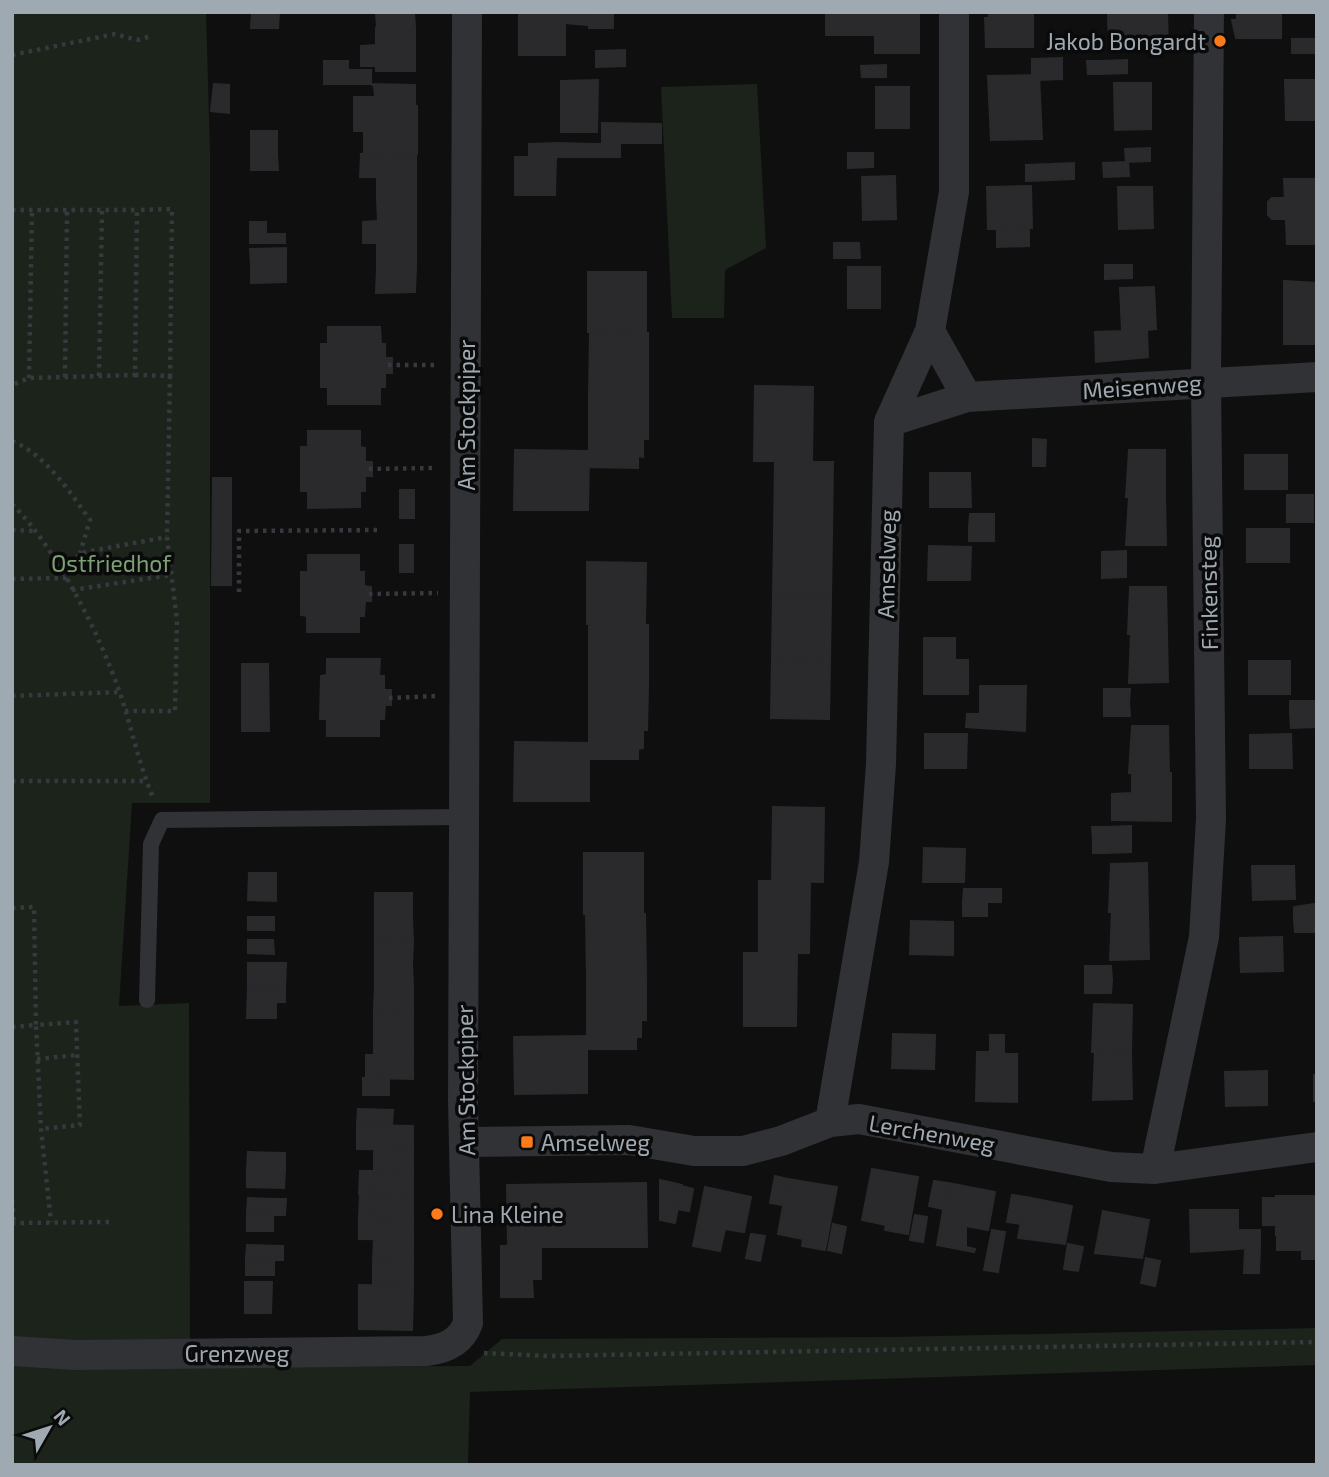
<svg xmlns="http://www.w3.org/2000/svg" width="1329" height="1477" font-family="'Exo 2',sans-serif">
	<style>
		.green { fill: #1c231b }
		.building { fill: #2a2a2d; stroke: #292a2c; stroke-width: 2 }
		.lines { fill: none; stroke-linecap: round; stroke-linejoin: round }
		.path { stroke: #36393d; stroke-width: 4.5; stroke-dasharray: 3.5 5; stroke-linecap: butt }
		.lane { stroke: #303235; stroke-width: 16 }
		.street { stroke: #303235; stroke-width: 30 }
		.poi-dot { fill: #fd7a1a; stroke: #0a0a0b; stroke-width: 2.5 }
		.labels { text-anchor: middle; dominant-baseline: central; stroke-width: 7; stroke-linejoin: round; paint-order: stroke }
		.poi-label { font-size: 23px; fill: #9fa9b2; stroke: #0a0a0b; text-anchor: start }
		.street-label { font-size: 23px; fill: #9fa9b2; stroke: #0a0a0b }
		.park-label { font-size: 23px; fill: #7c9f74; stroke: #0a0a0b }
	</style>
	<rect width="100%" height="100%" fill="#0f0f10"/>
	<!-- green -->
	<path class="green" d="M12 12H206L210 153V803H132L119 1006 189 1003 190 1341 12 1340Z
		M757 84 766 248 725 270 724 318H672L661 87Z
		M1317 1328V1365L470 1392 468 1465H12V1359L217 1367 470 1366 502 1339 893 1337Z"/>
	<!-- building -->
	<path class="building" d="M252 12H279L278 28H251Z
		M376 12H414L415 28H377Z
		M613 12V28H589V25L565 23V14Z
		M826 12H875V35H826Z
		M875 12H919V53H875Z
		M989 12H1033V47H986L985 18H989Z
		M1108 12H1167L1168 46 1109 47Z
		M1237 12H1281V38H1236L1232 20H1237Z
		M519 14H565V55H519Z
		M376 28H415V71H376V66H361V46L376 45Z
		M1292 39H1317V53H1292Z
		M625 50V66L596 67V51Z
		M1062 58V79L1039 80V75L1032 76V59Z
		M1127 60V73L1101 74V61Z
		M324 61H348V70H371V84H324Z
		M1087 61H1101V74H1088Z
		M886 65V77H862L861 66Z
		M1039 75 1042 139 991 140 988 76Z
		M598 80 597 132H561V81Z
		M1285 80H1317V120H1286Z
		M1114 83H1151V129L1115 130Z
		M214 84 229 85V113L211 111Z
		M371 84 415 85V105H380V97H375L374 86Z
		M876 87H909V128H876Z
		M354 97H380V105L417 106V131H354Z
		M602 123 661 124V143H602Z
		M251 131H277V154H251Z
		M364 131H417V154L364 153Z
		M556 143 597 144V157H556Z
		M556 143V157H529V144Z
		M620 143V157H597V144Z
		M1150 148V161L1126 162 1125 149Z
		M848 153H873V167L848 168Z
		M251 154H277L278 170H251Z
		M361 154 416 153V177H360Z
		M515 157H556L555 195H515Z
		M1126 162H1128L1129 176 1104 177 1103 163Z
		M1074 163V179L1052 180V164Z
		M1052 164V180L1026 181V165Z
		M895 176 896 219 863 220 862 177Z
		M377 177H416V199H377Z
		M1284 179H1317V244H1287Z
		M1031 186 1032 228 988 229 987 187Z
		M1118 187H1152L1153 228 1119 229Z
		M1272 198H1284V219H1272L1268 215V202Z
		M377 199H416V221H378Z
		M378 221H416V243H363V222Z
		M250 222H266V234H285V243H250Z
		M1029 228V246L997 247V229Z
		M377 243H416V267H377Z
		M834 243H859L860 258H834Z
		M286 248V267H251L250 249Z
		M1105 265H1132V278L1105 279Z
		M251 267H286V282L251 283Z
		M377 267H416L415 292 376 293Z
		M848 267H880V308H848Z
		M588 272H646V333L588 332Z
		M1284 281 1317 283V344H1284Z
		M1154 287 1156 329 1147 330 1148 357 1096 362 1095 332 1122 331 1120 288Z
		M328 327H380L381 344H385V358H392V373H385V387H380V404H328V387H321V344H328Z
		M590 332 648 333V395H589Z
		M755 386 813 387 812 461H754Z
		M589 395H648V439H643V457L638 456V468L589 467Z
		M308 431H360V447L365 448V462H372V476H365V491H360V507L308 508V491H301V447H308Z
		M1033 439 1046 440 1045 466H1033Z
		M515 450 589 451 588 510H514Z
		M1129 450H1165V496L1126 497Z
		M1245 455H1287V489H1245Z
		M775 461 833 462 832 536 774 535Z
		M930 473H970L971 507H930Z
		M213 478H231V585H212Z
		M400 490H414V518H400Z
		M1287 495H1313V508H1287Z
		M1165 496 1166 545H1126L1129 497Z
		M1287 508H1313V522H1287Z
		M970 514H994V527H969Z
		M969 527H994V541H969Z
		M1247 529H1289V562H1247Z
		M774 535 832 536 831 597 773 596Z
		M400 545H413V572H400Z
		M929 546 971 547 970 580H928Z
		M1126 551V564L1102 565V552Z
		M308 555H359V572H364V586L371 587V601H365L364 616H359V632H307V616L301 615V572H308Z
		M587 562 646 563 645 625 587 624Z
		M1126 564V577L1102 578V565Z
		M1130 587H1166L1167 634H1128Z
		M773 596 831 597 830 660 772 657Z
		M589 625H648V686H589Z
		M1131 634H1167L1168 682 1129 683Z
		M924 638H955V660H968V694H924Z
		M772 657 830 660 829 719 771 718Z
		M327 659H380L379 676H384V690H391V705H385L384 719H379V736H327V719H320L321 676 327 675Z
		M1249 661H1290V694H1249Z
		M242 664H268L269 731H242Z
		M589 686H648L647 730H643V748L638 749V759H589Z
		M980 686H1026L1025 731 966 727 967 714H980Z
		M1104 689H1130L1129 703H1104Z
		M1290 701H1317L1316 713H1290Z
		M1104 703H1129L1130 716H1104Z
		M1290 713H1316L1317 727 1291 728Z
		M1132 726H1168L1169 773H1129Z
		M925 734H967L966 768H925Z
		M1291 734 1292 768H1250V735Z
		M515 742 589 743V801H514Z
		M1132 773H1171V821L1112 820V794L1132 793Z
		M773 807 824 808 823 882 772 881Z
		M1131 826V839L1105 840V827Z
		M1092 827H1105V840H1093Z
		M1131 839V852L1105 853V840Z
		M1093 840H1105V853H1093Z
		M924 848 965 849 964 882H923Z
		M584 853H643V913L584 914Z
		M1147 863 1148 912H1109L1111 864Z
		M1252 866H1294L1295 899 1253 900Z
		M249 873H276V901L248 900Z
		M759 881H810L809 953H759Z
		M964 889H988L987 902H963Z
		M988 889H1001V902H987Z
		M375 893H412V918H375Z
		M963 902H987V916H963Z
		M1314 904H1317V919H1294V907Z
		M1112 912H1148L1149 959 1110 960Z
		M586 914H645L646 976 587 977Z
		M248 917H274V930H248Z
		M375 918H412L413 942 375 941Z
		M1294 919H1317V932H1295Z
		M911 921 953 922V955L910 954Z
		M1282 937 1283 971 1241 972 1240 938Z
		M248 940H273L274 954 248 953Z
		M375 941 413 942 412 964H375Z
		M744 953H797L796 1026H744Z
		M248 963H286L285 986 248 985Z
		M375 964H412L413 987H375Z
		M1085 966H1111L1112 980H1085Z
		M646 976V1020H641V1037H636V1049H587V977Z
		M1085 980H1112L1111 993H1085Z
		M248 985 285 986V1002H276V1018H247Z
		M375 987H413V1010L374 1009Z
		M1094 1004 1132 1005 1131 1051 1092 1052Z
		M374 1009 413 1010V1032H374Z
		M374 1032H413V1056L374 1055Z
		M893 1034 935 1035 934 1069 892 1068Z
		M990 1035H1004V1054H1017V1102L976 1101 977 1052H990Z
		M587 1036V1093L515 1094 514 1037Z
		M1131 1051 1132 1099 1093 1100 1095 1052Z
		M366 1055H374V1078H366Z
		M374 1055 413 1056V1079L374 1078Z
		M1267 1071V1105L1226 1106 1225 1072Z
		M1314 1075H1317V1101H1314Z
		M363 1078 389 1079V1095H363Z
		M358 1109 393 1110 392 1126 357 1125Z
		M357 1125 413 1126V1150L357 1149Z
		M374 1149 413 1150V1172L374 1171Z
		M248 1152 285 1153V1169H247Z
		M247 1169H285L284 1188 247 1187Z
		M872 1169 918 1177 908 1234 885 1230 886 1225 862 1220Z
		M360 1171H374L373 1194H359Z
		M374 1171 413 1172V1196L373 1194Z
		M775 1176 788 1179 783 1205 770 1203Z
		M788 1179 837 1187 825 1250 802 1246 803 1239 778 1234Z
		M660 1180 682 1185 675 1223 660 1220Z
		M934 1181 948 1183 943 1209 929 1206Z
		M646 1183 647 1247H541V1279H532L533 1297H501V1246H508L507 1185Z
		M948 1183 995 1192 988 1230 966 1226V1247L975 1249 974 1252 937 1245Z
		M681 1186 693 1189 689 1211 677 1209Z
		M705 1187 751 1197 744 1232 725 1229 720 1251 693 1246Z
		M360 1194H373L372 1217H359Z
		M373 1194 413 1196V1218L372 1217Z
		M1012 1195 1026 1197 1021 1224 1007 1222Z
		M1276 1196H1317V1259H1302V1235H1276Z
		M1026 1197 1072 1206 1065 1244 1018 1238Z
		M248 1198 273 1199V1215L247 1214Z
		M1263 1198H1276V1225H1263Z
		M273 1199H286L285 1215H273Z
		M1190 1210H1238V1249L1191 1252Z
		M1103 1211 1149 1220 1142 1258 1095 1253Z
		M247 1214 273 1215V1231H247Z
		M915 1215 927 1217 923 1242 910 1240Z
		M359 1217 413 1218V1240L359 1239Z
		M833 1224 846 1227 841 1253 828 1250Z
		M992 1230 1005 1232 998 1272 984 1270Z
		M1238 1230H1260V1247L1238 1249Z
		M751 1234 765 1236 760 1261 746 1258Z
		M1277 1235H1302V1250H1277Z
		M374 1239 413 1240V1263L373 1262Z
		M1068 1244 1083 1247 1078 1271 1064 1269Z
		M247 1245 283 1246V1260L246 1259Z
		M1245 1247H1260L1259 1273H1244Z
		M1146 1258 1160 1261 1155 1286 1141 1283Z
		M246 1259 274 1260V1275H246Z
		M373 1262 413 1263V1286L373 1285Z
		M245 1282H272L271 1313H245Z
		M359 1285 413 1286 412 1330 359 1329Z"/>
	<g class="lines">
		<!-- path -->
		<path class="path" d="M12 55 115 34 137 40 152 36
			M12 210H137L135 375 29 378 12 385
			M388 365H438
			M135 375 170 376 172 209 137 210
			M99 376 102 210
			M65 377 67 210
			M29 378 32 210
			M12 441C46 455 69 491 90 520L80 553
			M369 469 437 468
			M12 504C57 549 99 633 120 693 132 729 139 765 154 800
			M12 530 34 531
			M12 579 65 578 80 553 167 537
			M72 590 171 575
			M239 592V531L378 530
			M369 594 438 593
			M12 696 120 692
			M389 698 437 696
			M125 711H175L177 621 167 537 170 376
			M12 781H146
			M12 908 34 907 36 1025 76 1022 80 1125 41 1129
			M12 1027 36 1025 41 1129 51 1222
			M37 1059 77 1055
			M12 1200 14 1223
			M12 1223 109 1222
			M484 1353 548 1356 1317 1342"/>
		<!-- lane -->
		<path class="lane" d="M147 1000 151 844 162 820 464 817"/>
		<!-- street -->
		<path class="street" d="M930 331 967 397
			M889 422 967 397 1317 377
			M830 1122 874 862 881 764 889 422 930 331 954 192V12
			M466 1142 629 1140 694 1151H743L781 1141 830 1122 859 1119 1111 1167 1155 1169 1317 1147
			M1155 1169 1204 937 1211 819 1206 382 1209 12
			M12 1351 76 1355 426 1351C445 1349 461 1342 468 1323L463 1101 467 12"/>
	</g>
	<!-- markers -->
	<g class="poi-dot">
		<circle cx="1220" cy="41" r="7"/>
		<rect x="520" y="1135" width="14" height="14" rx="3.5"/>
		<circle cx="437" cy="1214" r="7"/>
	</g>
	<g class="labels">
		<!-- poi labels -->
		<g class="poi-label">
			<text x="1206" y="41" text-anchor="end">Jakob Bongardt</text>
			<text x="541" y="1142">Amselweg</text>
			<text x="451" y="1214">Lina Kleine</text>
		</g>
		<!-- street labels -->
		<g class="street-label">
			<text transform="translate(1142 386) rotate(-4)">Meisenweg</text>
			<text transform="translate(466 415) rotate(-90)">Am Stockpiper</text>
			<text transform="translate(886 564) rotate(-89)">Amselweg</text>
			<text transform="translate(1208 593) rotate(-91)">Finkensteg</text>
			<text transform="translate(465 1080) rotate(-91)">Am Stockpiper</text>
			<text transform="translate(932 1133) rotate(10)">Lerchenweg</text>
			<text x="237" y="1353">Grenzweg</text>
		</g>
		<!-- park labels -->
		<g class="park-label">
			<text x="111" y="563">Ostfriedhof</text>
		</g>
	</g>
	<!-- border -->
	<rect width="1329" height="1477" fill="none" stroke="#9fa9b2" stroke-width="28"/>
	<!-- north arrow -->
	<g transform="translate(49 1428) rotate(51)" stroke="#0a0a0b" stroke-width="5" paint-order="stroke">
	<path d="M0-5L12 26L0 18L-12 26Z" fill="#9fa9b2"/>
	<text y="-10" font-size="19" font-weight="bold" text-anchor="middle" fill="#9fa9b2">N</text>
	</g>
</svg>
